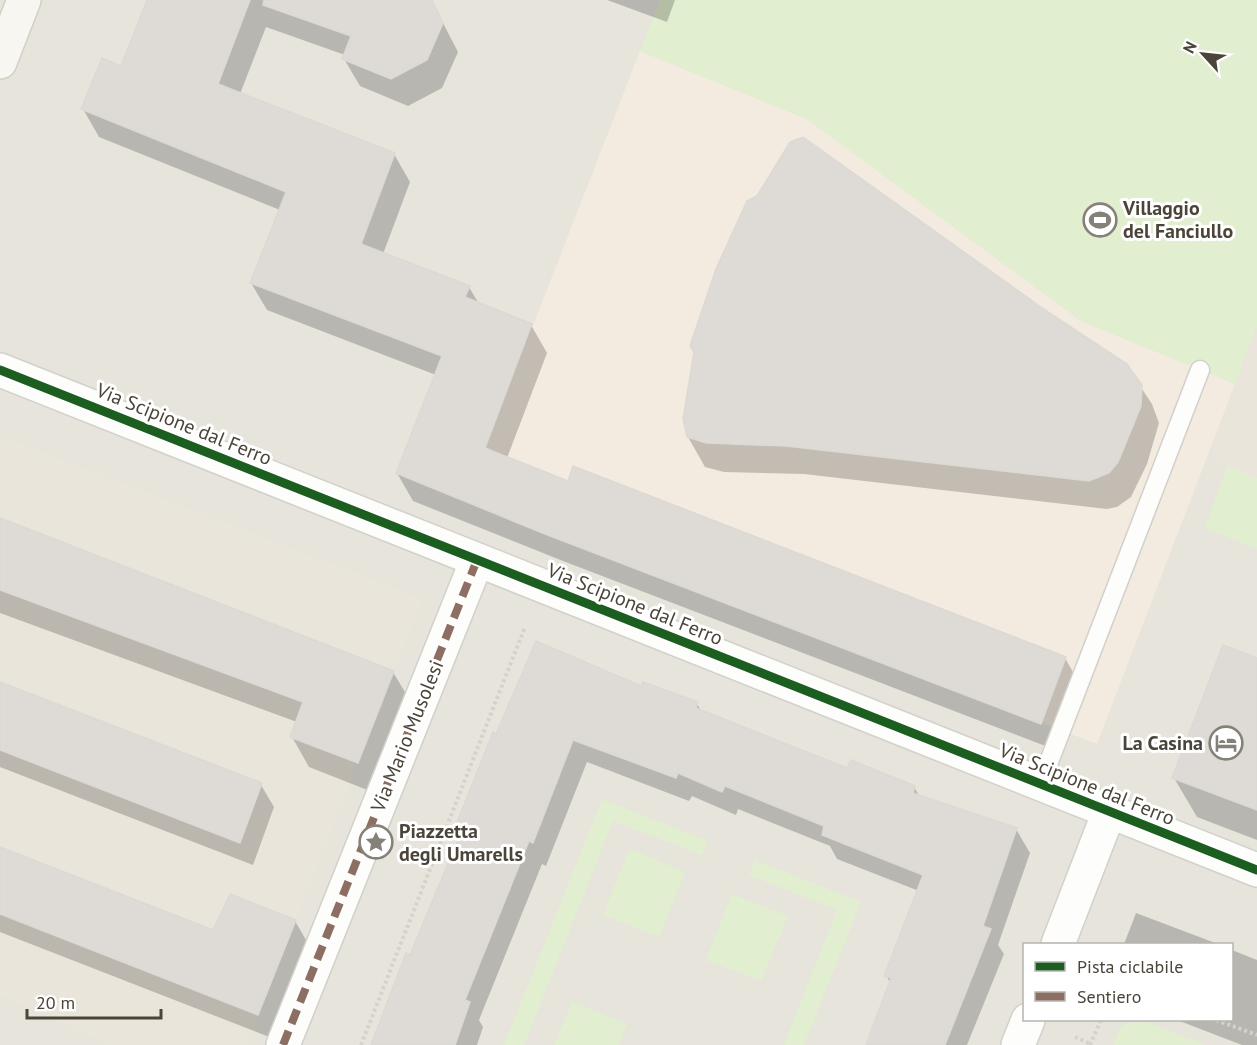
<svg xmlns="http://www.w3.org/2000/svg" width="1257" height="1045" font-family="'PT Sans',sans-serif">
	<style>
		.residential { fill: #e7e4dc; fill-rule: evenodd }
		.commercial { fill: #f3ebdf }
		.education { fill: #eae5da }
		.green { fill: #e1eecf }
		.shadow { fill: #0003 }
		.building { fill: #dedbd6; stroke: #dcd9d4; stroke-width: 1.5 }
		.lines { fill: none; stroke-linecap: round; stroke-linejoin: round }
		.lane-casing { stroke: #d2d0cb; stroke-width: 21 }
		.street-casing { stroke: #d2d0cb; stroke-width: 36 }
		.secondary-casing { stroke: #d3cfc5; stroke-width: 36 }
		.path { stroke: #d3d2cc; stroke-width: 4; stroke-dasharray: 3 3; stroke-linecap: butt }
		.lane { stroke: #fdfdfc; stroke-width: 18 }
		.street { stroke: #fdfdfc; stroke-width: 33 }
		.secondary { stroke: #f7f6f1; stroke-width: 33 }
		.quiet { stroke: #8d6e63; stroke-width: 8; stroke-dasharray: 15 8; stroke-linecap: butt }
		.cycleway-casing { stroke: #fff; stroke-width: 13 }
		.cycleway { stroke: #1b5e20; stroke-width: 9 }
		.labels { text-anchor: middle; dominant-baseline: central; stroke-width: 6; stroke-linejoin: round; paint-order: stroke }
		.poi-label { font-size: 20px; font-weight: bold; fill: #4b4439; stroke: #fff; text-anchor: start }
		.street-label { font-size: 20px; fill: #4b4439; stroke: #fff }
	</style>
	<rect width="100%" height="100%" fill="#f4f2ee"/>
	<!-- residential -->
	<path class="residential" d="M0 0H1257V1045H0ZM1024 944H1232V1020H1024Z"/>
	<!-- commercial -->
	<path class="commercial" d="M640 51 807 119 1081 321 1235 384 1097 744 465 500Z"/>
	<!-- education -->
	<path class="education" d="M1257 326V549L1205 528 1227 467 1210 451Z
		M0 436 423 599 246 1045H111L0 995Z"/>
	<!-- green -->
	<path class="green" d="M660 0H1257V326L1235 384 1081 321 807 119 640 51Z
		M1227 466 1257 478V549L1205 528Z
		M602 799 708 841 702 855 613 821 524 1045H504Z
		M629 849 685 872 659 937 603 915Z
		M755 860 861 902 804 1045H784L837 910 749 875Z
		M732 894 788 916 761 981 706 960Z
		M572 1002 627 1024 619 1045H554Z
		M1137 1020H1141L1206 1045H1113L1121 1026Z"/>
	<!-- shadow -->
	<path class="shadow" d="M148 0H431L458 52 442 88 408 106 360 86 344 59 345 55 266 27 240 94 394 154 410 182 383 254 469 287 479 304 531 325 547 353 507 458 568 483 1065 658 1081 686 1056 750 563 561 413 501 397 473 436 375 267 310 251 283 280 210 99 137 83 109 122 68Z
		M607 0H675L667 22Z
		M1044 311 1126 365 1152 404 1159 423 1147 464 1131 497 1117 507 1107 509 804 474 724 472 705 467 688 437Z
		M0 520 393 672 411 702 375 793 309 767 292 737 297 722 0 613Z
		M1257 660V840L1197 817 1174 778Z
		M0 683 261 785 274 807 253 865 0 767Z
		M642 688 697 704 702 712 848 770 914 787 920 797 1016 829 1030 853 998 945 1004 954 967 1045H867L891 984 886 975 919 891 837 859 830 846 738 809 736 815 692 796 689 801 587 762 546 866 542 864 479 1020 483 1027 477 1045H372L460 837 456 830 497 736Z
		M0 849 214 932 295 921 309 945 272 1038 0 932Z
		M1136 913 1218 944H1124Z
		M1232 950 1257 960V1045H1242L1177 1020H1232Z"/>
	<!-- building -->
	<path class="building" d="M147 0H250L218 84 395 153 361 244 470 286 465 297 532 324 485 448 568 481 573 466 1066 657 1041 724 545 534 396 473 442 356 250 283 286 192 81 109 102 58 121 66Z
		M264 0H432L443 23 427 60 391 79 342 59 351 36 263 5Z
		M803 137 1045 310 1127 364 1142 385 1141 406 1118 462 1109 473 1089 481 786 446 706 443 687 437 683 419 694 352 690 346 716 269 747 201 757 196 790 142Z
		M0 518 394 671 358 763 290 737 303 702 0 590Z
		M536 641 641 686 643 682 698 702 696 708 847 768 851 760 915 786 913 793 1017 828 983 926 991 929 945 1045H866L891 978 884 976 923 875 822 835 824 826 725 786 722 792 678 773 676 778 573 740 533 843 529 841 465 1000 470 1002 455 1045H371L406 953 410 955 461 832 454 830 493 732 496 734Z
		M1223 645 1257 658V810L1172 778Z
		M0 682 262 783 240 843 0 750Z
		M0 847 213 930 230 894 296 920 258 1015 0 914Z"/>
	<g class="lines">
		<!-- lane casing -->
		<g class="lane-casing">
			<path id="lane" d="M1040 785 1200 370"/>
		</g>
		<!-- street casing -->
		<g class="street-casing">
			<path id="street" d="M0 370 1257 870
				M1058 944 1109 812
				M283 1045 477 560
				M1018 1045 1028 1020"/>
		</g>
		<!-- secondary casing -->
		<g class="secondary-casing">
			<path id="secondary" d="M0 62 24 0"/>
		</g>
		<!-- path -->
		<path class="path" d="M1216 1020 1257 1035
			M1075 1037 1091 1044
			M361 1045 525 627
			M1090 1045 1101 1020"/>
		<!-- lane -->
		<use href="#lane" class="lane"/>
		<!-- street -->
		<use href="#street" class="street"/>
		<!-- secondary -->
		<use href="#secondary" class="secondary"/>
		<!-- quiet -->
		<path class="quiet" d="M283 1045 477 560"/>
		<!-- cycleway casing -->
		<g class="cycleway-casing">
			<path id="cycleway" d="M0 370 1257 870"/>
		</g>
		<!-- cycleway -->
		<use href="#cycleway" class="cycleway"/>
	</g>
	<!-- icons -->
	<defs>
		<g id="stadium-ring" transform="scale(1.725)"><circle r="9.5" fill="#fff" stroke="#868178" stroke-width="1.5"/><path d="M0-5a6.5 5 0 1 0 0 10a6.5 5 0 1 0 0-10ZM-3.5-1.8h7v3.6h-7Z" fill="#868178"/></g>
		<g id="hotel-ring" transform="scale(1.725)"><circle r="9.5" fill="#fff" stroke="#868178" stroke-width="1.5"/><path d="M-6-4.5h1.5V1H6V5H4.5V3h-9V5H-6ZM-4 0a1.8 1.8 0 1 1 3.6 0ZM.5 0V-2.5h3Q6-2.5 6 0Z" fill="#868178"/></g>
		<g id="sight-ring" transform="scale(1.725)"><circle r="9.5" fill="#fff" stroke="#868178" stroke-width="1.5"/><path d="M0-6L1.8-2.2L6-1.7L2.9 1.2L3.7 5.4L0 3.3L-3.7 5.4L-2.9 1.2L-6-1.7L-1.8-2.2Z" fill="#868178"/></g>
	</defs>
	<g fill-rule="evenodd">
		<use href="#stadium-ring" x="1100" y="220"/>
		<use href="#hotel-ring" x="1226" y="743"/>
		<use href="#sight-ring" x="376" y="842"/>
	</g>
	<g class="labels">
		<!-- poi labels -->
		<g class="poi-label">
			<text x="1123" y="208">Villaggio<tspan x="1123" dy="23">del Fanciullo</tspan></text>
			<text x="1203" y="743" text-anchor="end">La Casina</text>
			<text x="399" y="831">Piazzetta<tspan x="399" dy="23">degli Umarells</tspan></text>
		</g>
		<!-- street labels -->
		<g class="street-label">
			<text transform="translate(184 424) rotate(22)">Via Scipione dal Ferro</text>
			<text transform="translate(635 604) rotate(22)">Via Scipione dal Ferro</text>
			<text transform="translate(407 736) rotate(-68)">Via Mario Musolesi</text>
			<text transform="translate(1087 784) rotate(22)">Via Scipione dal Ferro</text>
		</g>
	</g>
	<!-- legend -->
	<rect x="1023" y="943" width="210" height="78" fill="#ffffff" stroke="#b7b4b0" stroke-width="1.5"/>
	<rect x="1035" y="962" width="30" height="9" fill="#1b5e20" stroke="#b7b4b0" stroke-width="1.5"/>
	<text x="1077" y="973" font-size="18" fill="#4b4439">Pista ciclabile</text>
	<rect x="1035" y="992" width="30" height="9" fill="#8d6e63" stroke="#b7b4b0" stroke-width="1.5"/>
	<text x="1077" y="1003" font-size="18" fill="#4b4439">Sentiero</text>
	<!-- north arrow -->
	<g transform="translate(1203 54) rotate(297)" stroke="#ffffff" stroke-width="4.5" paint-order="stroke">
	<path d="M0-4.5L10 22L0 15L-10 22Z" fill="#4b4439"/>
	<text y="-9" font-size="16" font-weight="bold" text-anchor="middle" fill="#4b4439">N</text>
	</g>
	<!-- scale -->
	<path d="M27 1009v9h134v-9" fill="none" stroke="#4b4439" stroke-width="3"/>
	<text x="36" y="1009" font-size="18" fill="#4b4439" stroke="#ffffff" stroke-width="4.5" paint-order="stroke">20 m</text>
</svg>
